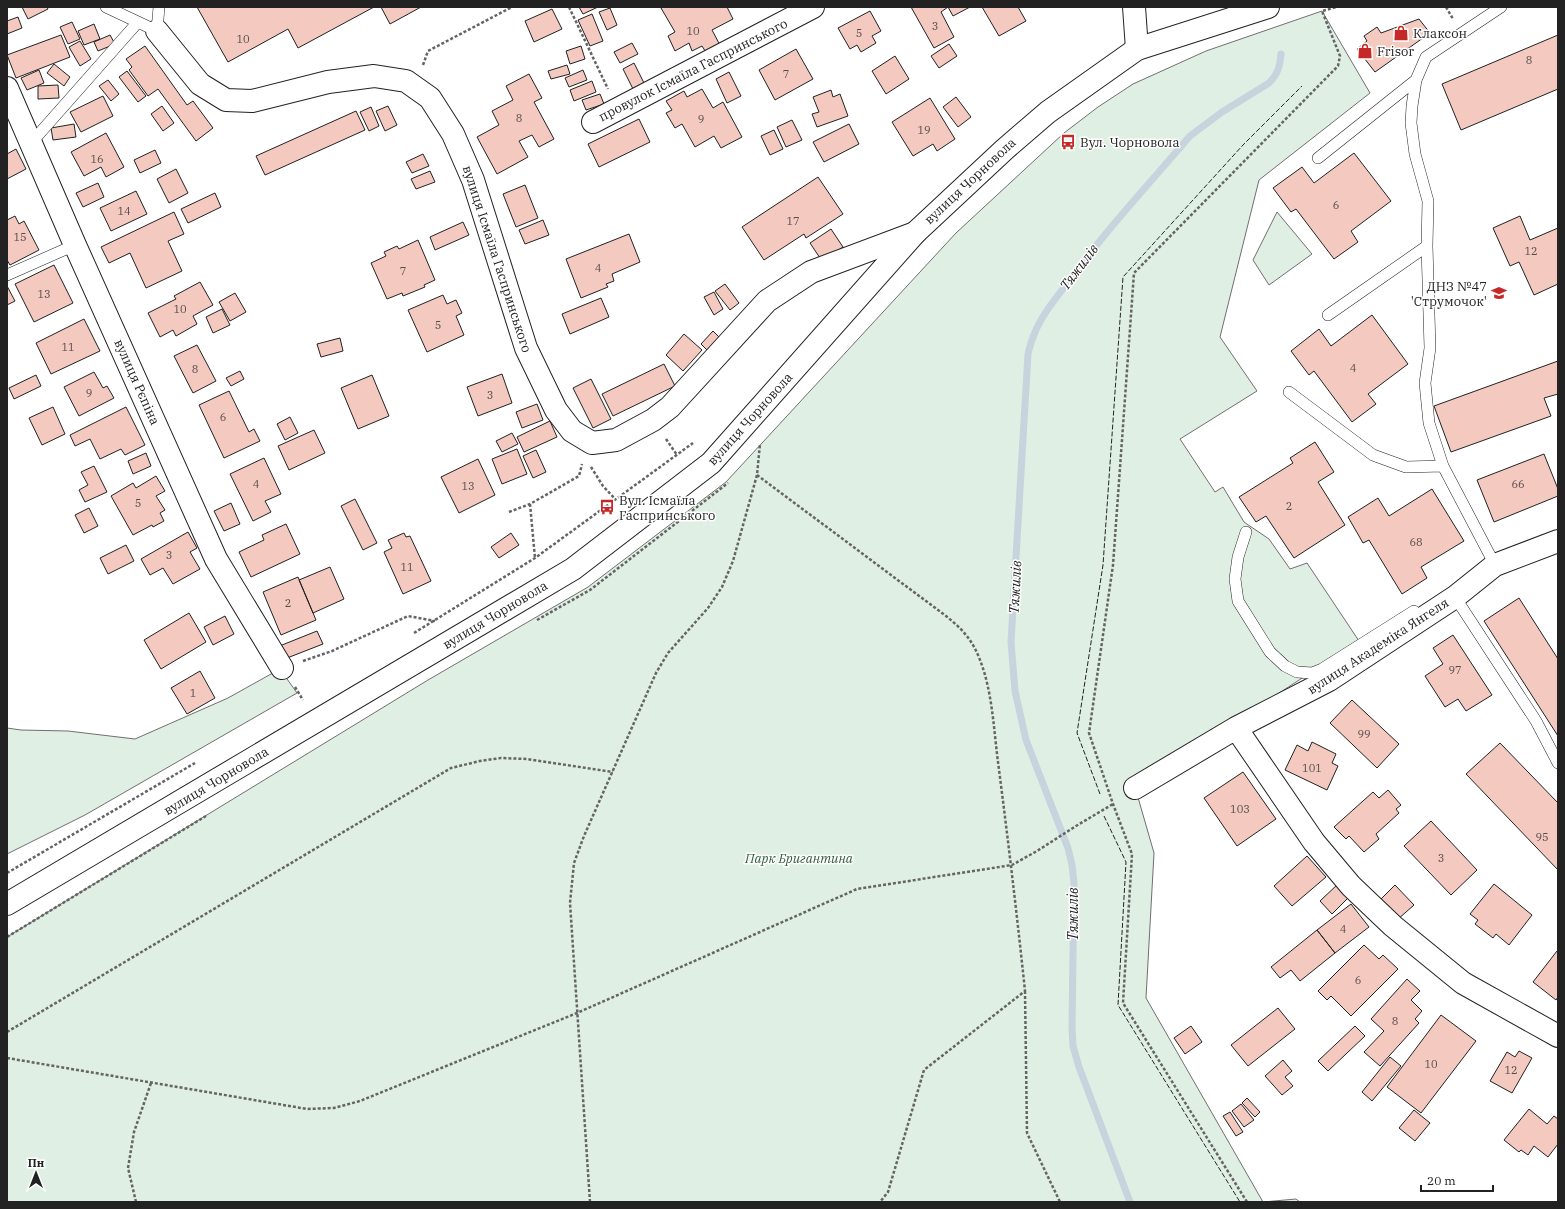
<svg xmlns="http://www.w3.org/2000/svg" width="1565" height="1209" font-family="'IBM Plex Serif',serif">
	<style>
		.green { fill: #e0efe3; stroke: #6f6f6f }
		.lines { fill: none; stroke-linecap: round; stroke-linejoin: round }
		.stream { stroke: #c7d3dd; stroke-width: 7 }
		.building { fill: #f3c9c0; stroke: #222 }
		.service-casing { stroke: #222; stroke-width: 12 }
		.minor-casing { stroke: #222; stroke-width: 24 }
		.primary-casing { stroke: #222; stroke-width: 24 }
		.path { stroke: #646464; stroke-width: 2.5; stroke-dasharray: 3 2; stroke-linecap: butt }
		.service { stroke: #fff; stroke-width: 11 }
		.minor { stroke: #fff; stroke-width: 22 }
		.primary { stroke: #fff; stroke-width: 22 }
		.fence { stroke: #222; stroke-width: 1; stroke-dasharray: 5 2; stroke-linecap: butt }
		.labels { text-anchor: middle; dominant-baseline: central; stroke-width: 3; stroke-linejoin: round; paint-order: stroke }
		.number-label { font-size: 11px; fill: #564c4a }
		.poi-label { font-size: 13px; fill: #222; stroke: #fff; text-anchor: start }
		.street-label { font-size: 13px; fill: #222; stroke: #fff }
		.park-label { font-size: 13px; font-style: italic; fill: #2f5e38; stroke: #fff }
		.water-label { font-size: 14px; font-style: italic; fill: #222; stroke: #fff }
	</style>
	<rect width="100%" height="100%" fill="#fff"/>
	<!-- green -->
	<path class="green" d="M1322 11 1370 93 1259 180 1220 337 1257 391 1180 439 1215 492 1223 487 1244 522 1269 539 1290 569 1307 563 1359 641 1135 787 1154 853 1146 998 1263 1202 1296 1199 1300 1202H7V937L428 680 588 587 726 482 956 233 1064 133 1098 107 1133 84 1206 51Z
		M1277 212 1312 254 1269 285 1253 260Z
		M280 669 297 693 85 815 7 854V728L21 730 68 731 135 739 228 698Z"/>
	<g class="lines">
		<!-- stream -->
		<path class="stream" d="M1130 1202 1079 1067 1073 1046 1072 1028 1074 883 1072 865 1068 848 1026 740 1015 691 1013 666 1011 642 1028 354C1035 322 1050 306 1069 281 1106 230 1149 184 1190 136L1222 112 1269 83C1278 74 1280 66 1281 54"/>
	</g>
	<!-- building -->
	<path class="building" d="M22 7H47L48 9 28 19Z
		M197 7H374L298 48 288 29 228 62Z
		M381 7H421L390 24Z
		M579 7H598L583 14Z
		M664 7H727L733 19 712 30 721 47 707 54 702 46 692 51 689 43 675 51 668 36 675 32 661 8Z
		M911 7H970L953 16 948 7 941 12 954 37 934 48Z
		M982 7H1018L1026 21 999 36Z
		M610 8 617 25 607 30 599 12Z
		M552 9 562 29 534 42 525 21Z
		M870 11 881 31 872 36 876 43 861 52 857 45 850 49 838 28Z
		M592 14 603 41 590 46 578 20Z
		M18 17 22 28 7 34V21Z
		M1419 19 1430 33 1375 72 1357 49 1367 41 1364 36 1377 27 1381 33Z
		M72 22 80 39 68 44 60 27Z
		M94 24 100 39 84 45 78 31Z
		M61 35 70 57 16 78 7 55Z
		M110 35 115 44 98 51 94 42Z
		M1558 35V89L1461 130 1442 84Z
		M80 41 91 59 80 66 69 47Z
		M632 43 638 54 620 63 614 52Z
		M949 44 957 56 939 68 931 56Z
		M145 46 187 105 193 101 213 128 196 141 158 89 148 96 129 70 132 67 126 59Z
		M581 46 585 59 570 64 566 51Z
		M796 49 813 79 775 100 759 70Z
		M895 56 909 79 886 94 872 71Z
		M634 63 644 83 633 89 623 69Z
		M54 64 70 77 64 86 47 73Z
		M567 65 570 74 551 79 548 71Z
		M39 70 44 83 27 90 21 78Z
		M583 70 587 80 569 87 565 78Z
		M127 71 146 96 138 102 119 77Z
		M729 72 741 96 727 103 716 79Z
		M529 74 542 98 534 102 554 139 539 147 532 135 519 141 528 157 497 174 477 137 499 125 492 111 513 100 506 86Z
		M108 80 119 94 111 101 99 86Z
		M592 81 596 92 574 101 570 90Z
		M58 85 59 98 38 99V86Z
		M702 89 713 108 723 102 742 137 721 148 714 136 695 147 682 124 675 128 666 113 672 110 666 101 684 91 687 97Z
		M831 90 833 97 840 94 848 116 817 127 812 114 819 112 813 97Z
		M600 94 604 104 586 110 582 100Z
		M103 96 113 116 81 132 70 112Z
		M956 97 971 117 958 127 943 107Z
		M930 98 955 139 937 151 933 144 913 156 892 122Z
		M162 106 174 123 163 131 151 114Z
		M388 106 397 125 385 131 376 111Z
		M371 107 379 126 369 131 360 112Z
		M356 111 365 130 265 175 256 156Z
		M639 119 650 142 599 167 588 144Z
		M792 120 802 140 786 147 777 127Z
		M74 124 76 137 53 140 51 128Z
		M849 124 859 144 824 162 813 142Z
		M774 130 783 149 770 155 761 136Z
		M106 133 124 167 106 177 101 167 84 176 71 152Z
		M16 149 26 169 7 179V154Z
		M155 150 161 163 140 173 134 160Z
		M1354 153 1391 201 1351 231 1358 242 1334 259 1296 209 1291 212 1273 188 1302 167 1314 183Z
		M423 154 429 166 412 173 406 162Z
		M176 169 188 193 169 203 157 179Z
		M430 171 435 182 416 189 411 179Z
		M818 177 843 214 806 238 804 234 764 260 742 227Z
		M98 183 104 197 83 207 76 193Z
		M525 185 538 218 516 227 503 194Z
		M136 191 147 214 111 231 100 208Z
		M215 193 221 207 188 223 181 209Z
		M174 212 184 234 168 241 182 271 146 288 130 253 109 263 101 247Z
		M15 216 19 224 24 221 39 250 10 265 7 260V220Z
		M1520 216 1530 240 1558 228V284L1534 295 1519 262 1510 266 1493 228Z
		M543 220 549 235 525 244 519 230Z
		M463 222 469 235 435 250 430 237Z
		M831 229 843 247 822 261 810 243Z
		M629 234 640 262 612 274 614 281 606 284 608 287 581 298 566 259Z
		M418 240 435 280 424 285 425 287 403 296 402 293 387 299 371 263 386 256 384 252 397 246 399 249Z
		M54 265 73 303 34 322 15 284Z
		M200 282 213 305 193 316 197 324 176 336 173 330 160 337 148 313 176 299 174 296Z
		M725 284 739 303 730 310 715 291Z
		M7 286 15 301 7 305Z
		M714 292 723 309 714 315 704 297Z
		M235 293 246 312 230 321 219 302Z
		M443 295 447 304 456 300 462 313 456 316 464 335 427 352 408 310Z
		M601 298 609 317 570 334 562 314Z
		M222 309 230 325 213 333 206 317Z
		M1372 315 1408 364 1368 394 1376 404 1352 422 1314 371 1309 375 1291 351 1319 329 1331 346Z
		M84 319 100 351 51 374 36 343Z
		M713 331 722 340 710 353 701 344Z
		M684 334 702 350 683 371 666 355Z
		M340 338 343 351 321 357 317 344Z
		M197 345 216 381 193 393 174 356Z
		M1558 361V394L1544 398 1551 416 1451 452 1434 406Z
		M664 364 675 386 613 416 602 394Z
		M240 371 244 379 231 386 226 378Z
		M94 372 103 388 107 386 114 398 79 416 64 387Z
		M502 374 512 403 478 416 467 387Z
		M36 375 41 386 14 399 9 388Z
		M372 375 389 416 358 429 341 388Z
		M591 379 611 419 593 428 573 388Z
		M229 391 249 432 254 429 260 441 224 458 199 405Z
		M537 404 543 420 522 428 516 412Z
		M53 407 65 434 42 445 29 418Z
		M126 407 145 445 125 455 121 449 100 459 90 439 75 446 70 435Z
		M290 417 298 433 285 440 277 424Z
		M550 421 557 437 524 452 517 437Z
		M314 430 325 453 289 470 278 446Z
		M512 433 518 444 502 452 496 441Z
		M1315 442 1334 472 1318 482 1345 525 1294 558 1266 516 1256 522 1239 497 1293 463 1290 458Z
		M517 449 527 474 502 484 492 459Z
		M536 450 546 472 533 478 523 456Z
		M146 453 151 466 133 474 128 461Z
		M1544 454 1558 489V496L1494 522 1477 480Z
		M264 458 281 494 265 501 271 512 253 521 230 474Z
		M478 459 495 495 459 513 441 477Z
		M94 466 107 492 85 502 79 490 88 485 81 472Z
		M156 476 165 491 156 496 165 510 160 513 164 521 153 527 152 525 133 535 111 496 133 483 136 488Z
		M1432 489 1464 541 1421 567 1427 578 1402 594 1369 540 1363 543 1348 517 1378 498 1389 516Z
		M355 499 377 543 363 550 341 506Z
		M231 503 240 524 224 531 214 511Z
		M89 508 98 526 84 533 75 515Z
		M286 524 300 554 251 577 239 552 264 540 262 535Z
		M188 532 197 548 190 552 200 569 173 584 163 568 150 575 141 559Z
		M404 533 406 537 410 536 431 581 403 594 384 552 392 548 388 540Z
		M511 533 519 545 499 558 491 547Z
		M126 545 134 561 108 574 100 558Z
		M330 567 344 599 313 613 299 580Z
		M298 577 316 620 281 635 263 592Z
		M1519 598 1558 659V736L1484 621Z
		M189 613 206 642 161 669 144 640Z
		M225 616 234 634 213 645 204 627Z
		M317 631 323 644 282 660 277 647Z
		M1453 635 1492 695 1466 711 1458 699 1445 707 1425 676 1443 664 1433 648Z
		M200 671 215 698 187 714 171 688Z
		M1352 700 1399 744 1377 768 1330 723Z
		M1312 742 1336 754 1332 763 1338 766 1327 790 1285 770 1297 745 1308 751Z
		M1500 743 1558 803V870L1466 774Z
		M1243 772 1276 819 1237 846 1204 798Z
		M1388 790 1401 805 1396 809 1399 813 1376 834 1379 839 1364 852 1349 836 1346 839 1334 827 1373 792 1379 798Z
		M1431 821 1477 870 1451 895 1404 846Z
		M1307 856 1326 877 1292 906 1274 886Z
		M1338 884 1349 897 1332 914 1320 901Z
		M1494 884 1532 915 1509 945 1496 934 1493 938 1475 924 1478 920 1470 914Z
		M1395 885 1414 905 1397 920 1379 901Z
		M1351 904 1369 927 1335 953 1317 930Z
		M1317 930 1335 953 1300 981 1291 970 1280 978 1271 967Z
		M1364 945 1379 959 1383 955 1398 969 1351 1016 1331 996 1327 1000 1318 991Z
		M1557 951 1558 952V997L1556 1000 1533 982Z
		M1407 979 1420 991 1411 1000 1422 1011 1415 1019 1419 1023 1380 1066 1364 1052 1384 1031 1371 1019Z
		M1278 1008 1295 1029 1248 1066 1231 1045Z
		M1441 1015 1476 1041 1421 1113 1387 1087Z
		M1191 1026 1202 1042 1185 1054 1174 1038Z
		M1355 1026 1365 1036 1328 1071 1318 1061Z
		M1519 1051 1532 1058 1512 1093 1490 1081 1507 1052 1515 1057Z
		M1390 1057 1401 1066 1372 1101 1362 1092Z
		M1283 1060 1292 1071 1285 1077 1293 1086 1282 1095 1265 1076Z
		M1247 1098 1260 1112 1255 1117 1242 1103Z
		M1241 1104 1254 1120 1244 1127 1232 1111Z
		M1529 1109 1547 1124 1554 1116 1558 1119V1144L1548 1157 1534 1146 1528 1155 1521 1150 1519 1152 1504 1140Z
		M1414 1110 1430 1123 1415 1141 1399 1128Z
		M1230 1112 1243 1132 1236 1136 1223 1116Z"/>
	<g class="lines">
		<!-- service casing -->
		<g class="service-casing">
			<path id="service" d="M106 7 157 31 159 7
				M31 143 138 22
				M1318 158 1416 80
				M7 275 75 245
				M1328 315 1427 246
				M1289 392 1373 455 1406 467 1443 466 1495 565
				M1443 466 1429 423 1425 383 1430 348 1427 246 1428 201 1415 154 1411 123 1412 106 1416 80 1426 57 1501 7
				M1246 532 1238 557 1235 579 1238 601 1270 652 1285 666 1297 672 1312 673 1322 669 1414 611
				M1451 597H1455L1536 721 1558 763"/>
		</g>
		<!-- minor casing -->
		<g class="minor-casing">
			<path id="minor" d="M1134 7 1137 49
				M157 31 200 84 226 100 252 101 328 82 374 76 406 81 430 98 453 134 473 180 526 348 556 410 572 431 592 443 616 440 653 420 670 407 767 301 811 272 915 233
				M7 88 75 245 216 559 282 668
				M593 122 813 7
				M1236 728 1314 842 1351 886 1393 926 1463 983 1558 1036
				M1135 788 1236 728 1329 680 1455 597 1495 565 1558 541"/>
		</g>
		<!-- primary casing -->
		<g class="primary-casing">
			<path id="primary" d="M7 904 573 569 711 463 915 233 1005 149 1048 112 1137 49 1268 7"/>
		</g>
		<!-- path -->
		<path class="path" d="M569 7 608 89
			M1446 7 1453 19
			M423 65 428 51 512 7
			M666 439 677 455
			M591 467 603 486 616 500
			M757 475 946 616C956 624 966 633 973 645 992 679 993 724 998 762 1008 839 1017 915 1025 991L924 1070 888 1192 880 1202
			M530 504 535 558
			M509 512 530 504 579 476 582 464
			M537 620 590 590 728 483
			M414 633 535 558 693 443
			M303 661 332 651 408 616 435 621
			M295 687 303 700
			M7 873 195 763
			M7 937 206 816
			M1025 991 1027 1133 1060 1202
			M7 1032 451 768 480 761 501 758 527 759 613 772
			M7 1058 307 1109 334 1108 360 1101 577 1013 857 889 1012 865 1037 851 1076 826 1113 804
			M136 1202 128 1168 134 1132 151 1083
			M590 1202 570 903 574 863 584 836 656 673 668 653 708 608 722 587 733 561 757 475 760 444
			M1247 1202 1123 1003 1132 854 1113 804 1089 733 1113 565 1134 273 1338 66 1340 56 1322 11 1337 7"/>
		<!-- service -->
		<use href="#service" class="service"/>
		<!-- minor -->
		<use href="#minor" class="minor"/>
		<!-- primary -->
		<use href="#primary" class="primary"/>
		<!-- fence -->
		<path class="fence" d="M1100 794 1077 733 1103 565 1123 277 1243 145 1302 86
			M1104 816 1126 862 1118 1005 1240 1202"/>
	</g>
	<!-- icons -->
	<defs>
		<g id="shop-bare" transform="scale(1.2)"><path d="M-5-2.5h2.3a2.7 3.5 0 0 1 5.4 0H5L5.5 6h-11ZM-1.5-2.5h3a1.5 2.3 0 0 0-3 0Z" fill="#c62828" stroke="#fff" stroke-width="2.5" paint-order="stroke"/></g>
		<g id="bus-bare" transform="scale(1.2)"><path d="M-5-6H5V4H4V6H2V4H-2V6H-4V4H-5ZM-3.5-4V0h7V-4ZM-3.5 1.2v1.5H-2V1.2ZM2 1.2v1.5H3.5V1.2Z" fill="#c62828" stroke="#fff" stroke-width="2.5" paint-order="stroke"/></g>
		<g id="school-bare" transform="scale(1.2)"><path d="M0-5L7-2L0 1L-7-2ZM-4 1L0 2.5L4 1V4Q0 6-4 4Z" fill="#c62828" stroke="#fff" stroke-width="2.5" paint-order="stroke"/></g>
	</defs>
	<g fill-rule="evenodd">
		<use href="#shop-bare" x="1401" y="33"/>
		<use href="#shop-bare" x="1365" y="51"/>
		<use href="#bus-bare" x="1068" y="142"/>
		<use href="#school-bare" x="1499" y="293"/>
		<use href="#bus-bare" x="607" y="507"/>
	</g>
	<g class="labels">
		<!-- number labels -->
		<g class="number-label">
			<text x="935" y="26">3</text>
			<text x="693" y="31">10</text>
			<text x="859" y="33">5</text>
			<text x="243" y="39">10</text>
			<text x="1529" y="60">8</text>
			<text x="786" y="74">7</text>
			<text x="519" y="118">8</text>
			<text x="701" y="119">9</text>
			<text x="924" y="130">19</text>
			<text x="97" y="159">16</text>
			<text x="1336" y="205">6</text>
			<text x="124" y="211">14</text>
			<text x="793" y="221">17</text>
			<text x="20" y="237">15</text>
			<text x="1531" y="251">12</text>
			<text x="598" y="268">4</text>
			<text x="403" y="271">7</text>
			<text x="44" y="294">13</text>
			<text x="180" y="309">10</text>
			<text x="438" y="325">5</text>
			<text x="68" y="347">11</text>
			<text x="1353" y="368">4</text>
			<text x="195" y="369">8</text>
			<text x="89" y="393">9</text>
			<text x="490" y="395">3</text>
			<text x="223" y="417">6</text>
			<text x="256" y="484">4</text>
			<text x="1518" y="484">66</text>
			<text x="468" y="486">13</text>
			<text x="138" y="503">5</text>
			<text x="1289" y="506">2</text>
			<text x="1416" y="542">68</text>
			<text x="169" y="555">3</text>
			<text x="407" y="567">11</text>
			<text x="288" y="603">2</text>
			<text x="1455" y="670">97</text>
			<text x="193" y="693">1</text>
			<text x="1364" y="734">99</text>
			<text x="1312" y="768">101</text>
			<text x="1240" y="809">103</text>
			<text x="1542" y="837">95</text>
			<text x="1441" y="858">3</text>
			<text x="1343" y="929">4</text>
			<text x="1358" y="980">6</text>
			<text x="1395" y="1021">8</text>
			<text x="1431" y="1064">10</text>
			<text x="1511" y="1070">12</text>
		</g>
		<!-- poi labels -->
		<g class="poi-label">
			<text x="1413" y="33">Клаксон</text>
			<text x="1377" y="51">Frisor</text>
			<text x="1080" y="142">Вул. Чорновола</text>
			<text x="1487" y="286" text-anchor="end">ДНЗ №47<tspan x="1487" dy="15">'Струмочок'</tspan></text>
			<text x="619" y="500">Вул. Ісмаїла<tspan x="619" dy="15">Гаспринського</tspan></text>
		</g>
		<!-- street labels -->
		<g class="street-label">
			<text transform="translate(693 70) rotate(-27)">провулок Ісмаїла Гаспринського</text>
			<text transform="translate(970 181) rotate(-43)">вулиця Чорновола</text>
			<text transform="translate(497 259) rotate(72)">вулиця Ісмаїла Гаспринського</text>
			<text transform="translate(137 382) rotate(66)">вулиця Рєпіна</text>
			<text transform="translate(750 419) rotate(-48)">вулиця Чорновола</text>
			<text transform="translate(495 615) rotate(-31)">вулиця Чорновола</text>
			<text transform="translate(1378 646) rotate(-33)">вулиця Академіка Янгеля</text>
			<text transform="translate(216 781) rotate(-31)">вулиця Чорновола</text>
		</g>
		<!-- park labels -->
		<g class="park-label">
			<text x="799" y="858">Парк Бригантина</text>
		</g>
		<!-- water labels -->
		<g class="water-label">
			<text transform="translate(1079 267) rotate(-53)">Тяжилів</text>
			<text transform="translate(1015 587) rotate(-87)">Тяжилів</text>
			<text transform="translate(1073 914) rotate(-90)">Тяжилів</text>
		</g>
	</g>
	<!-- border -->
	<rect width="1565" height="1209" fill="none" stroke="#222222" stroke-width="16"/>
	<!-- north arrow -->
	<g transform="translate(36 1173)" stroke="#ffffff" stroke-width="3" paint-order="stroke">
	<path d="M0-3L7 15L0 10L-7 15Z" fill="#222222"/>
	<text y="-6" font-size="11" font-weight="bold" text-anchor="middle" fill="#222222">Пн</text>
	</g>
	<!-- scale -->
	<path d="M1421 1185v6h72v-6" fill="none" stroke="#222222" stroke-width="2"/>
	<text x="1427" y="1185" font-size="12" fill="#222222" stroke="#ffffff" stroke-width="3" paint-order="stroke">20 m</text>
</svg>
